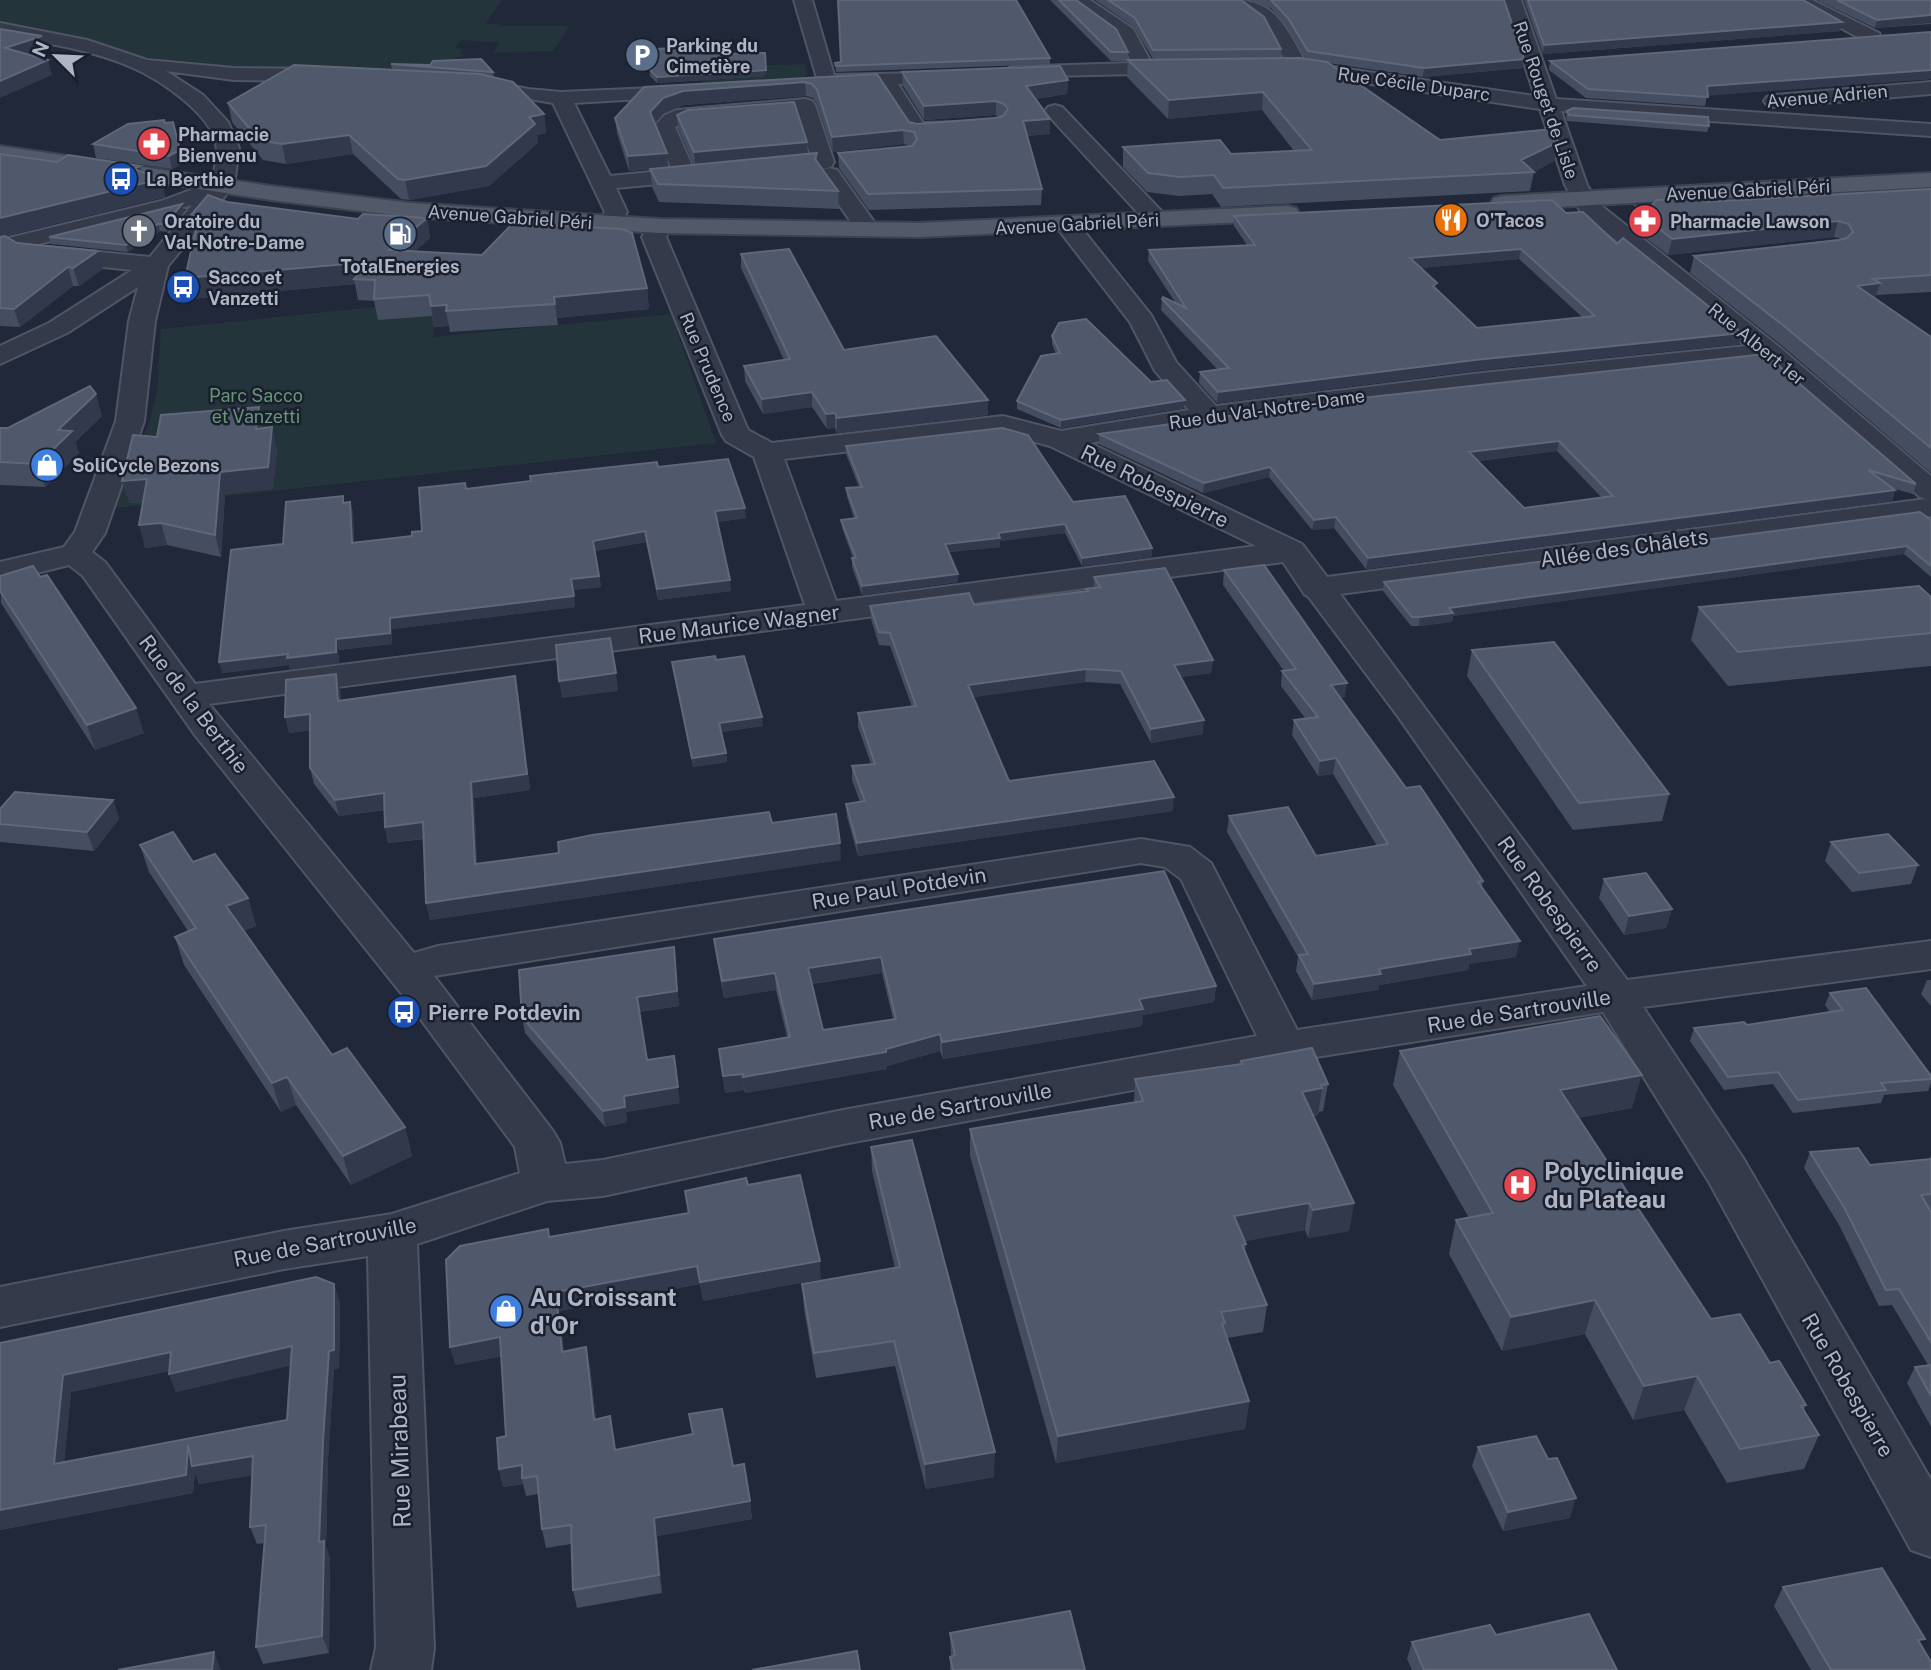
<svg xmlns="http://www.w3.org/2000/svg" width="1931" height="1670" font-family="'Public Sans',sans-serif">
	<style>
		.green { fill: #23343a }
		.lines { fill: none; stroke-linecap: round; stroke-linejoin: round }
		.minor-casing { stroke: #4f5564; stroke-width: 4 }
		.major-casing { stroke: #3e4352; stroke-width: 4 }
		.minor { fill: #343a49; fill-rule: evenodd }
		.major { fill: #525969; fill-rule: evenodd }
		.wall { fill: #454d61; fill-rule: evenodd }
		.shaded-wall { fill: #32394c }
		.building { fill: #50586b; stroke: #5f6779; stroke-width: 2; fill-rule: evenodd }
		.labels { text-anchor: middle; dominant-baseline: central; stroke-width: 5; stroke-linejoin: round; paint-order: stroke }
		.far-poi-label { font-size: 18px; font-weight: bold; fill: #afb5c5; stroke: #1a1f2e; text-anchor: start }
		.far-street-label { font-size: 18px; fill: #afb5c5; stroke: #1a1f2e }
		.far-park-label { font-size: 18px; fill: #669677; stroke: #1a1f2e }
		.street-label { font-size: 21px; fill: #afb5c5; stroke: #1a1f2e }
		.poi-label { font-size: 21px; font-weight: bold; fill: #afb5c5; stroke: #1a1f2e; text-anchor: start }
		.near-poi-label { font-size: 24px; font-weight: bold; fill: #afb5c5; stroke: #1a1f2e; text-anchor: start }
		.near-street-label { font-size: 24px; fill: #afb5c5; stroke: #1a1f2e }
	</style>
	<rect width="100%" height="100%" fill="#212839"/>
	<!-- green -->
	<path class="green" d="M0 0H502L485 24H500L499 26H570L553 51 493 53 499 43 462 40 455 48 463 49 460 54 466 55 457 57 451 65C356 80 230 76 136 55 112 49 88 40 64 35 43 30 21 29 0 25Z
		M805 64 807 76 802 79 703 86 700 67Z
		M432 301 434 337 671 314 716 443 114 508 150 420 157 392 161 329Z"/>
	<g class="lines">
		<!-- minor casing -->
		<g class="minor-casing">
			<path id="minor" d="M794 0H812L834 75 961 72 964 76 954 82 898 84 923 123 967 122 970 126 967 130 917 136 910 134 879 85H819Z
				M1069 0H1090L1133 29 1151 62 1181 61 1191 67 1181 73 1004 77 1001 73 1011 67 1132 63 1118 36Z
				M1234 0C1277 0 1287 31 1306 63L1535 96 1503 0H1521L1556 99 1931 124V136L1561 111 1587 185 1598 203 1778 346 1931 476V516L1340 594 1627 980 1931 941V969L1643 1007 1743 1158 1931 1480V1557L1911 1550 1709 1182 1603 1012 1284 1062 843 1144 603 1196 547 1201 417 1244 434 1648 431 1670H371L376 1648 368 1256 284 1269 0 1327V1287L284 1231 392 1214 520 1173 515 1147 405 998 195 735 83 576 69 565 0 582V562L64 547 75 532 116 421 129 321 138 287 67 333 0 364V346L49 323 132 270 47 261 39 259 35 254 39 249 47 247 150 257 192 205 0 254V240L161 201 212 182C214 172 217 160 217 150 216 116 159 79 131 67 90 49 44 43 0 35V23L87 40 147 60 234 68 329 69 339 75 329 81 234 80 166 71 203 95 228 122 239 148 234 185 168 266 155 321 144 421 105 533 92 552 105 562 195 684 805 605 754 457 726 441 722 435 642 237 651 221H667L671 226 666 237 748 430 772 443 1003 416 1061 431 1189 410 1155 371 1130 322 1055 225 1059 220H1075L1151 315 1176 362 1216 406 1473 374 1746 346 1581 212 1565 185 1540 109 1283 71 1280 67 1286 62 1265 24ZM1763 361 1920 497 1926 499 1327 577 1302 544 1090 443C1313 406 1538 384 1763 361ZM1002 433 1050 446 1256 546 836 601 784 459ZM1283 562 1305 595 1308 596 1397 715 1587 986 1297 1030 1211 863 1190 847 1141 839 438 946 414 953 209 704ZM1141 863 1165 867 1181 879 1257 1036 843 1110 603 1160 565 1164 560 1143 553 1131 434 976Z
				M1789 0H1812L1879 33 1881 37 1872 43 1865 41Z
				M473 78 528 89 561 92 699 86 702 90 699 94 692 96 574 103 610 176 672 170 654 126 665 115 677 110 805 99 812 101 815 105 834 162 831 167 823 169 765 175 757 173 754 168 757 163 811 157 797 112 688 120 675 127 693 168 710 169 713 174 710 179 616 188 627 212 617 229H601L597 224 605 212 553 103 466 88 463 84 466 80Z
				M1931 82V94L1774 107 1767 105 1764 101 1767 97 1774 95Z
				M1055 105 1062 107 1165 215 1169 220 1165 225H1149L1048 115 1045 111 1048 107Z
				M829 168 837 170 877 226 881 231 877 236H861L818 175 821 170Z
				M1789 181C1799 184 1809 190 1815 199L1812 204 1651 214 1643 212 1627 196 1630 191C1642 188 1647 192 1656 200L1782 193 1778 188 1781 183Z"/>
		</g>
		<!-- major casing -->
		<g class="major-casing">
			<path id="major" d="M0 146 271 186 411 203 659 219 919 223 1288 206 1296 208 1299 213 1296 218 1288 220 919 237 659 233 411 217 271 200 0 158Z
				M1931 173V187L1502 210 1494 208 1491 203 1494 198 1502 196Z"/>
		</g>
		<!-- minor -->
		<use href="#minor" class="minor"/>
		<!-- major -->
		<use href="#major" class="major"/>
	</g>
	<!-- wall -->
	<path class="wall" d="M1050 0H1076L1128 52V61H1111Z
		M1095 0H1241L1281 49V58L1306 59 1287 27 1272 9 1252 0H1504L1523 68 1423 77 1328 63 1440 140 1554 161 1534 172 1530 191 1221 207 1212 194 1179 196 1147 192 1123 167V147L1231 154 1294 151 1262 110 1168 119 1127 77 1128 60 1153 59 1134 27Z
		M1524 0H1803L1842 22 1840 31 1543 54Z
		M1817 0H1931V24L1875 28Z
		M1931 32V79L1707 95 1705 106 1586 98 1549 70 1550 61Z
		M765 53 766 76 657 83 650 76V70L722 54Z
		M1050 58V64L836 72 835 63Z
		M391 64 493 72 494 78 544 114 546 133 537 135 538 143 489 186 409 200 401 199 353 154 286 164 263 160 232 122 228 103 392 69Z
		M902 72 1068 80 1067 94 1035 99 1050 134 1027 136 1042 189 1041 205 869 210 839 168 838 153 910 146 904 144 833 152 817 104 813 98 806 96 684 105 664 113 655 123 668 167 694 165 678 128 677 115 807 154 817 153V162L838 191 839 209 659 202 652 187 650 169 629 171 617 133 615 118 644 87 877 74 909 122 917 124 999 117 996 115 924 120 903 86Z
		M1567 111 1709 126 1707 132 1567 121 1566 117Z
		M165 123 183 163 172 169 96 158 93 144Z
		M0 154 57 162 140 166 142 172 161 179 165 197 5 236 17 243 103 269 79 286H73L20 327 0 326Z
		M1931 189V292L1876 295 1875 298 1931 337V473L1780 344 1690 273 1694 256 1841 239 1834 237 1668 255 1638 232 1642 215 1705 202Z
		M227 202 358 219 427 218 430 238 415 251 647 288 649 309 557 318 558 325 450 332 449 326 434 327 432 316 378 320 374 301 358 300 355 284 191 299 195 232 191 215Z
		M182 204 184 211 167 232 160 231 128 252 51 244 49 237Z
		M1566 213 1617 244 1742 333 1739 344 1473 371 1217 403 1199 383 1200 372 1218 370 1161 310 1162 299 1175 302 1148 261 1149 250 1247 245 1234 226V216ZM1519 259 1582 317 1477 328 1436 289 1420 268Z
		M741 254 844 350 988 400V415L837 433 835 428 827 429 812 407 763 414 745 381 744 366 784 360 741 268Z
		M1052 336 1151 382 1184 408 1061 428 1017 409V401L1056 354 1052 344Z
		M1765 354 1916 484 1913 494 1892 488 1895 490 1892 501 1366 569 1334 528 1312 530 1269 477 1203 493 1099 444V434ZM1557 451 1602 498 1524 508 1478 461Z
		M102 416 75 442 79 453 45 487 0 485V428H8Z
		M264 428 277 449 273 489 225 494 221 557 167 545 145 548 143 502 129 503 157 437Z
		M846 446 1073 502 1152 557 1082 566 1065 533 1000 541V547L949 552 958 574V582L862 595 852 567V558H853L842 528 841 520 854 518 847 497 846 488 859 487 846 454Z
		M658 467 746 518 717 522 731 591 658 600 646 542 595 551 601 587 573 590 575 607 392 629V644L338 650 339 663 290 669 289 665 222 673 283 544 343 496 344 503 350 502 353 512 354 542 412 536 422 531 466 489Z
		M1931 520V577L1904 554 1453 616 1452 622 1419 626H1411L1383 591 1384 582Z
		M1224 570 1345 697 1341 698 1406 788 1483 881 1482 887 1516 957 1469 964 1468 970 1379 985 1378 990 1312 1000 1296 971 1298 957 1227 832 1229 816 1316 856 1377 846 1333 774 1318 776 1292 735 1294 720 1305 718 1281 686 1282 671H1284L1223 585Z
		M0 576 144 733 95 750 1 603Z
		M1094 577 1213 660 1211 673 1181 677 1203 734 1151 743 1120 684 1085 682 973 697 1009 781 1173 811 858 856 847 817 846 804 860 802 852 780V766L871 764 858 727V713L912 707 890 646 879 645 871 619 870 606 974 605 1086 591V589L1094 588Z
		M1931 597V666L1728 686 1691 640 1699 607Z
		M1472 650 1669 794 1662 821 1573 830 1467 676Z
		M716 660 763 726 721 732 726 753 727 762 693 767 672 662Z
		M336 674 340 689 341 700 518 692 530 790 474 798 477 864 772 823 841 860 430 920 426 903 424 839 388 843 385 827V810L339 816 314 784 310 768V730L289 733Z
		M113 800 119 819 94 851 0 842V824Z
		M1831 842 1918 865 1911 884 1852 892 1825 861Z
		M140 845 193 862 248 898 256 926 243 931 332 1055 405 1127 412 1156 351 1185 296 1105 281 1112 184 965 175 937 188 931 149 872Z
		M1604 879 1672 909 1666 928 1624 935 1599 898Z
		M714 939 1216 986 1214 1002 1143 1015 1142 1026 943 1059 940 1051 887 1066V1069L745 1093 744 1090 725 1093 719 1049 787 1037 776 990 724 998 716 956ZM882 973 893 1019 823 1030 812 984Z
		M675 962 679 1006 639 1012 647 1060 680 1103 626 1112 627 1122 605 1127 525 1033 522 1017Z
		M1927 980H1931V1006L1921 994Z
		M1830 993 1931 1076V1083L1928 1091 1884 1095 1881 1103 1793 1113 1773 1084 1724 1090 1690 1041 1694 1028 1747 1025 1830 1012 1825 1005Z
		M1400 1051 1632 1108 1578 1118 1711 1319 1770 1363 1806 1405 1804 1410 1819 1435 1804 1469 1727 1483 1684 1410 1633 1420 1585 1334 1502 1351 1449 1254 1456 1220 1469 1218 1393 1085Z
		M1241 1061 1328 1084 1323 1111 1319 1112 1318 1115 1314 1116 1354 1203 1349 1231 1308 1238 1305 1230 1245 1241 1246 1244 1245 1252 1267 1305 1263 1332 1227 1338 1249 1401 1245 1429 1056 1463 970 1156V1129L1134 1102 1135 1079 1240 1065Z
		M871 1147 994 1477 926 1489 895 1366 816 1378 804 1309 802 1284 895 1268 872 1171Z
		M1810 1152 1870 1165 1929 1160 1931 1155V1209H1929L1931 1212V1427L1907 1383 1915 1367 1928 1365 1892 1305 1879 1306 1839 1225 1804 1168Z
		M748 1185 821 1279 703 1301 700 1284 559 1311 564 1352 590 1366 596 1420 616 1450 733 1466 750 1501 752 1519 657 1536 662 1593 577 1608 573 1590 571 1544 546 1548 542 1529 539 1494 526 1496 523 1484 503 1487 499 1469 506 1436 501 1356 455 1365 550 1237 688 1213 685 1191Z
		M340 1302 339 1368 334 1369 328 1459 326 1546 330 1559 329 1653 263 1664 256 1647 264 1543 257 1544 250 1527 252 1475 199 1484 195 1472 193 1493 0 1530V1343ZM290 1365 287 1420 64 1462 71 1392 169 1371V1374L176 1392Z
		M1478 1447 1570 1518 1503 1531 1472 1466Z
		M1783 1587 1921 1646 1931 1670H1811L1774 1606Z
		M950 1633 1085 1670H950V1657L951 1656Z
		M1412 1642 1617 1670H1412L1407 1659Z"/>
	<!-- shaded-wall -->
	<path class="shaded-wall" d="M1931 15V23L1875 28 1877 20Z
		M1842 22 1840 31 1543 54 1544 45Z
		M42 36 46 51 9 64 5 48Z
		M1524 59 1523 68 1423 77 1424 68Z
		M48 60 52 75 0 98V81Z
		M766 70V76L657 83V77Z
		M1931 70V79L1705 96 1707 86Z
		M1068 80 1067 94 1026 100V86Z
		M805 82 806 96 684 105 664 113 652 127 650 112 663 98 683 91Z
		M1263 92 1262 110 1168 119 1169 100Z
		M996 101V115L924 120V106Z
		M544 114 546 133 537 135 538 143 489 186 409 200 405 180 529 117Z
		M1050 119V134L1023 136V121Z
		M903 130 904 144 833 152 832 137Z
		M349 135 353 154 286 164 282 144Z
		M807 142 808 155 695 165 694 152Z
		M1558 142 1554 161 1534 172 1521 160Z
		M180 150 183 163 172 169 169 156Z
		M667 153 668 168 629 171 628 156Z
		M140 166 145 183 161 179 165 197 0 237V218Z
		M182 204 184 211 167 232 165 224Z
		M427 218 430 238 393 270 389 250Z
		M1838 221 1834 237 1668 255 1672 239Z
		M158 224 160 231 128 252 126 245Z
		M1521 249 1519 259 1409 269 1410 258Z
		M98 251 103 269 79 286 73 268Z
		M370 262 354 279 355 284 191 299 185 278Z
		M68 267 73 286 20 327 14 309Z
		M1880 283 1874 301 1857 286Z
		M647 288 649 309 557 318 554 297Z
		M447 305 446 311 449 326 434 327 431 306Z
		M1742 333 1739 344 1473 371 1217 403 1218 392 1475 360Z
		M812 392V407L763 414 762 399Z
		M96 394 102 416 75 442 79 453 45 487 38 464 58 430Z
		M988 400V415L837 433V418Z
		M1185 400 1184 408 1061 428V420Z
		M259 407 264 428 256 429Z
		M835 413V428L827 429 826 414Z
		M272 427 277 449 273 489 225 494 221 557 215 535 220 472Z
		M1559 441 1557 451 1467 462 1469 452Z
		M1270 467 1269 477 1203 493 1204 483Z
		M147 479 153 501 129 503 122 481Z
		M1895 490 1892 501 1366 569 1368 558Z
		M350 502 353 512 354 553 352 543Z
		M745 508 746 518 716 522 715 511Z
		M1336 517 1334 528 1312 530 1314 520Z
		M161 523 167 545 145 548 139 525Z
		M1065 524V533L1000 541V547L945 552V544L998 533Z
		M645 531 646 542 594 551 593 541Z
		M1907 546 1904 554 1453 616 1452 622 1419 626 1420 617 1449 608Z
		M1152 548V557L1082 566V558Z
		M958 574V582L862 595V586Z
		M599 576 601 587 573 590 571 579Z
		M730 580 731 591 658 600 657 589Z
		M574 596 575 607 392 629V644L338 650 339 663 290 669 289 665 222 673 219 662 288 654 336 639 390 618Z
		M1213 660 1211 673 1173 678 1174 665Z
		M1086 669 1085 682 968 698V685Z
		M616 673 618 691 562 698 559 681Z
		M336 674 340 689 341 716 338 701Z
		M515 676 530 790 474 798 478 881 475 864 471 782Z
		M1347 683 1345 697 1329 700 1331 685Z
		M136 708 144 733 95 750 87 725Z
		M310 714 314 730 289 733 285 717Z
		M762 717 763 726 720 732 719 723Z
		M1204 720 1203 734 1151 743V729Z
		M726 753 727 762 693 767 692 758Z
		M1336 758 1333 774 1318 776 1320 761Z
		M384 793 388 809 339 816 335 800Z
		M1174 797 1173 811 858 856 857 843Z
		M113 800 119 819 94 851 87 832Z
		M423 822 427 838 388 843 385 827Z
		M840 843 841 860 430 920 426 903Z
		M248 898 256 926 234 934 226 906Z
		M1672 909 1666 928 1624 935 1629 916Z
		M1520 941 1516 957 1469 964 1468 970 1379 985 1378 990 1312 1000 1314 984 1469 949Z
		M674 947 679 1006 639 1012 637 997Z
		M881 957 882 973 809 984 808 968Z
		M775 973 776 990 724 998 722 981Z
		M1216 986 1214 1002 1143 1015 1142 1026 943 1059 942 1042 1139 999Z
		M940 1034V1051L887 1066V1069L745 1093 743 1077 886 1049Z
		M743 1074 744 1090 725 1093 723 1076Z
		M1642 1075 1632 1108 1551 1123 1560 1090Z
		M287 1077 296 1105 281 1112 272 1083Z
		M678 1087 680 1103 626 1112 627 1122 605 1127 603 1111 624 1096Z
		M1322 1088 1318 1115 1298 1119 1302 1092Z
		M405 1127 412 1156 351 1185 343 1156Z
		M1309 1203 1305 1230 1231 1244 1234 1216Z
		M1354 1203 1349 1231 1308 1238 1313 1210Z
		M820 1261 821 1279 703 1301 700 1282Z
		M697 1266 700 1284 559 1311 566 1371 562 1352 556 1292Z
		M334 1284 340 1302 339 1368 334 1369 328 1459 326 1546 330 1559 329 1653 322 1636 319 1542 323 1441Z
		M1595 1300 1585 1334 1502 1351 1511 1317Z
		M500 1337 505 1356 455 1365 450 1347Z
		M292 1346 298 1364 176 1392 169 1374Z
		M586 1347 590 1366 598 1439 594 1420Z
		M171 1352 178 1369 71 1392 62 1481 54 1464 63 1375Z
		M1697 1376 1684 1410 1633 1420 1644 1386Z
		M1249 1401 1245 1429 1056 1463 1058 1436Z
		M188 1445 253 1456 260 1474 199 1484 195 1472 193 1493 0 1530V1510Z
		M995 1452 994 1477 926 1489 925 1464Z
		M522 1465V1478L523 1484 503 1487 499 1469Z
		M1576 1498 1570 1518 1503 1531 1508 1512Z
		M750 1501 752 1519 657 1536 662 1593 659 1575 654 1518Z
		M214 1652 221 1670H212Z"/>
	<!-- building -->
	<path class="building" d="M838 0H1016L1050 58 836 66 835 63 841 62Z
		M1059 0H1076L1116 29 1128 52H1111Z
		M1108 0H1241L1264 17 1281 49 1153 50 1135 18Z
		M1271 0H1504L1524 59 1424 68 1308 51 1288 18Z
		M1528 0H1803L1842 22 1544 45Z
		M1837 0H1931V15L1877 20Z
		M0 29 42 36 5 48 48 60 0 81Z
		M1931 32V70L1707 86 1708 97 1588 89 1550 61Z
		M722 47V54L765 53 766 70 657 77 650 70 652 49Z
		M1300 58 1327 62 1440 140 1553 129 1558 142 1521 160 1534 172 1223 188 1214 175 1180 177 1148 173 1123 147 1220 140 1231 154 1312 150 1263 92 1169 100 1128 60Z
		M481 59 493 72 391 64 430 65 433 61Z
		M294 65 480 74 513 82 544 114 529 117 535 124 486 166 405 180 398 179 349 135 282 144 259 140 228 103Z
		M1060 66 1068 80 1026 86 1050 119 1023 121 1042 189 868 194 838 153 912 146 917 139 914 132 903 130 832 137 817 90 812 84 805 82 683 91 663 98 650 112 667 153 628 156 615 118 644 87 877 74 909 122 917 124 995 118 1003 116 1008 109 1004 104 996 101 924 106 902 72Z
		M794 102 807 142 694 152 677 115 688 110Z
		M1573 108 1708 117 1709 126 1569 115 1567 111Z
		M164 120 165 123 173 122 180 150 169 156 93 144 128 124Z
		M817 153 815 159 838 191 658 184 650 169Z
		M0 154 57 162 68 155 140 166 134 169 161 179 0 218Z
		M1931 189V275L1873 279 1880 283 1857 286 1931 337V448L1784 326 1694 256 1839 240 1847 238 1853 232 1849 224 1838 221 1672 239 1642 215 1657 200 1699 198 1705 202Z
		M208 195 227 202 358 219 363 214 427 218 389 250 482 255 513 223 622 229 632 233 647 288 554 297 555 304 446 311 447 305 431 306 429 295 374 299 375 280 354 279 370 262 185 278 199 216 191 215Z
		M1552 200 1566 213 1583 212 1617 244 1623 238 1742 333 1475 360 1218 392 1200 372 1229 368 1162 299 1163 297 1186 308 1149 250 1255 245 1234 216ZM1521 249 1595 316 1477 328 1433 286 1437 283 1410 258Z
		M182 204 165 224H158L126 245 49 237Z
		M5 236 17 243 98 251 73 268 68 267 14 309 0 308V237Z
		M789 249 844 350 936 336 988 400 837 418 835 413 826 414 812 392 762 399 744 366 790 359 741 254Z
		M1086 319 1151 382 1167 380 1185 400 1061 420 1017 401 1041 356 1060 353 1052 336 1059 323Z
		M1765 354 1916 484 1868 470 1895 490 1368 558 1336 517 1314 520 1270 467 1204 483 1099 434 1343 400ZM1559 441 1613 496 1524 508 1469 452Z
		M90 386 96 394 58 430 72 431 38 464 0 462V428H8Z
		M259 407 256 429 272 427 268 467 220 472 215 535 161 523 139 525 147 479 122 481 133 435 157 437 161 415Z
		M1002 428 1028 435 1073 502 1125 496 1152 548 1082 558 1065 524 998 533 1000 538 945 544 958 574 862 586 852 558H856L841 520 857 518 846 488 862 487 846 446Z
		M728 459 745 508 715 511 730 580 657 589 645 531 593 541 599 576 571 579 574 596 390 618V633L336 639V652L287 658 288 654 219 662 231 550 283 544 286 502 343 496V503L350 502 352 543 412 536V532L422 531 419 488 465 483 466 489 531 481 530 476 548 474 657 462 658 467Z
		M1920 512 1931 520V566L1907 546 1449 608 1453 613 1420 617H1412L1384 582Z
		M1264 565 1347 683 1331 685 1406 788 1420 786 1483 881 1478 882 1520 941 1469 949 1471 954 1379 969 1381 974 1314 984 1299 955 1308 954 1229 816 1288 807 1316 856 1388 844 1336 758 1320 761 1294 720 1318 717 1282 671 1296 669 1224 570Z
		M33 566 40 577 47 575 136 708 87 725 0 591V576Z
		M1165 568 1213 660 1174 665 1204 720 1151 729 1121 671 1086 669 968 685 1009 781 1154 761 1174 797 857 843 846 804 865 801 852 766 875 764 858 713 916 706 890 633 879 632 870 606 969 593 974 605 1088 591 1086 589 1100 587 1094 577Z
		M1919 586 1931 597V633L1738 652 1699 607Z
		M610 638 616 673 559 681 556 645Z
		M1554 642 1669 794 1579 803 1472 650Z
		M715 656 716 660 744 656 762 717 719 723 726 753 692 758 672 662Z
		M336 674 338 701 515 676 527 774 471 782 475 864 559 853 558 842 592 835 769 812 772 823 836 814 840 843 426 903 423 822 385 827 384 793 335 800 310 768V714L285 717 286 680Z
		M15 792 113 800 87 832 0 824V809Z
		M173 832 193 862 215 854 248 898 226 906 332 1055 347 1048 405 1127 343 1156 287 1077 272 1083 175 937 196 928 140 845Z
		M1888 834 1918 865 1859 873 1831 842Z
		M1164 871 1216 986 1139 999 1143 1009 942 1042 940 1034 886 1049V1052L743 1077V1074L723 1076 719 1049 790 1037 775 973 722 981 714 939ZM881 957 896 1019 823 1030 808 968Z
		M1646 873 1672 909 1629 916 1604 879Z
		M674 947 677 991 637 997 647 1060 674 1056 678 1087 624 1096 625 1107 603 1111 522 1017 519 970Z
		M1866 988 1931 1076V1079L1881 1083 1886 1090 1798 1100 1778 1072 1728 1077 1694 1028 1744 1022 1747 1025 1843 1010 1830 993Z
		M1600 1016 1642 1075 1560 1090 1711 1319 1740 1314 1770 1363 1779 1361 1806 1405 1801 1406 1819 1435 1740 1449 1697 1376 1644 1386 1595 1300 1511 1317 1456 1220 1493 1213 1400 1051Z
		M1312 1048 1328 1084 1321 1085 1322 1088 1302 1092 1354 1203 1313 1210 1309 1203 1234 1216 1246 1244 1242 1245 1267 1305 1221 1312 1225 1323 1222 1324 1249 1401 1058 1436 970 1129 1143 1101 1135 1079 1242 1064 1241 1061Z
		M912 1140 995 1452 925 1464 894 1341 814 1353 802 1284 900 1267 871 1147Z
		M1858 1148 1870 1165 1931 1159V1194L1921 1195 1931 1212V1342L1899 1289 1886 1290 1845 1209 1810 1152Z
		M800 1175 820 1261 700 1282 697 1266 556 1292 562 1352 586 1347 594 1420 610 1416 615 1450 693 1434 689 1414 722 1409 733 1466 744 1464 750 1501 654 1518 659 1575 573 1590 571 1525 542 1529 537 1476 522 1478V1465L499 1469 497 1438 506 1436 500 1337 450 1347 446 1260 460 1246 548 1229 549 1237 689 1213 685 1191 746 1178 748 1185Z
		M316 1277 334 1284V1350L329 1351 323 1441 319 1542 324 1541 322 1636 256 1647 266 1525 250 1527 253 1456 192 1466 188 1445 186 1475 0 1510V1343ZM292 1346 287 1420 54 1464 63 1375 171 1352 169 1374Z
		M1931 1365V1396L1915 1367Z
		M1536 1436 1548 1459 1557 1458 1576 1498 1508 1512 1478 1447Z
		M1882 1568 1925 1639 1918 1640 1931 1662V1670H1831L1783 1587Z
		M1070 1611 1085 1670H953L950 1657 955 1655 950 1633Z
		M1589 1614 1617 1670H1424L1412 1642 1490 1625 1496 1635Z
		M857 1651 860 1670H752Z
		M214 1652 212 1670H118Z"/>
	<!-- icons -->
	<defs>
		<g id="parking-disc" transform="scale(1.75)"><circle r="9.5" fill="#5c6f8a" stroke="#1a1f2e"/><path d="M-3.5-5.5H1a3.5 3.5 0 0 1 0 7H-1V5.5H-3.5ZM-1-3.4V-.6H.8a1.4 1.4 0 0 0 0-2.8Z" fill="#fff"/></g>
		<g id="pharmacy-disc" transform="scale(1.75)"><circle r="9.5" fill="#e0444e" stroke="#1a1f2e"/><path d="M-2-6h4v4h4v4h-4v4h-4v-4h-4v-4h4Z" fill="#fff"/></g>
		<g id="bus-disc" transform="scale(1.75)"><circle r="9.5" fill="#1a4fb4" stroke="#1a1f2e"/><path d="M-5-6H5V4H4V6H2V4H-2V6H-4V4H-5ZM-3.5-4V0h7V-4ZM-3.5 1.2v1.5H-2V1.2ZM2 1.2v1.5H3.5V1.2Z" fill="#fff"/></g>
		<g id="restaurant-disc" transform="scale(1.75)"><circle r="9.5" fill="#e8710a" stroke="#1a1f2e"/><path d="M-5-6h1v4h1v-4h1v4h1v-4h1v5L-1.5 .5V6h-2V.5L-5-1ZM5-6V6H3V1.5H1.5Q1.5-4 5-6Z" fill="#fff"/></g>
		<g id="church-disc" transform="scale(1.75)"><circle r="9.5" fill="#6b7280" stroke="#1a1f2e"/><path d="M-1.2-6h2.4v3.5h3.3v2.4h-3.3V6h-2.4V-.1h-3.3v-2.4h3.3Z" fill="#fff"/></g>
		<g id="fuel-disc" transform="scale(1.75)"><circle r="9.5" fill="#5c6f8a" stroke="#1a1f2e"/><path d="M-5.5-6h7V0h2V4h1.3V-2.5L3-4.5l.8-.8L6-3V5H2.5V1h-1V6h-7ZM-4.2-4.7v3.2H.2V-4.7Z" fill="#fff"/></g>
		<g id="shop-disc" transform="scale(1.75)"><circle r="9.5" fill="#3f7fe0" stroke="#1a1f2e"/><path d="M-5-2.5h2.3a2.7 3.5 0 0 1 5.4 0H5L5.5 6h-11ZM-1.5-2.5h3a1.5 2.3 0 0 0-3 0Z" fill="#fff"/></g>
		<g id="hospital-disc" transform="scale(1.75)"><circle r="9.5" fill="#e0444e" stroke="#1a1f2e"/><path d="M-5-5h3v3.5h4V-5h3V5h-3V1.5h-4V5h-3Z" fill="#fff"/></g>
	</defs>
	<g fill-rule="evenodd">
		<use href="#parking-disc" x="642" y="55"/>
		<use href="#pharmacy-disc" x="154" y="144"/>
		<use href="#bus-disc" x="121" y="179"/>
		<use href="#restaurant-disc" x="1451" y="220"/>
		<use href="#pharmacy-disc" x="1645" y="221"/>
		<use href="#church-disc" x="139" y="231"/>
		<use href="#fuel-disc" x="400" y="234"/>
		<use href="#bus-disc" x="183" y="287"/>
		<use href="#shop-disc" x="47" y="465"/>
		<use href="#bus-disc" x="404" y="1012"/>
		<use href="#hospital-disc" x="1520" y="1185"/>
		<use href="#shop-disc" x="506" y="1311"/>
	</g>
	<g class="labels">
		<!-- far-poi labels -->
		<g class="far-poi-label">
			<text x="666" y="45">Parking du<tspan x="666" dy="21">Cimetière</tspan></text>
			<text x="178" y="134">Pharmacie<tspan x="178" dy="21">Bienvenu</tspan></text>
			<text x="146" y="179">La Berthie</text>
			<text x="1476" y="220">O'Tacos</text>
			<text x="164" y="221">Oratoire du<tspan x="164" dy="21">Val-Notre-Dame</tspan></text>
			<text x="1670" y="221">Pharmacie Lawson</text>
			<text x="400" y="266" text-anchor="middle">TotalEnergies</text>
			<text x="208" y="277">Sacco et<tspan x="208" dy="21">Vanzetti</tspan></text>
			<text x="72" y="465">SoliCycle Bezons</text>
		</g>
		<!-- far-street labels -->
		<g class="far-street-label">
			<text transform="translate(1414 84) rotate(8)">Rue Cécile Duparc</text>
			<text transform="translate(1827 96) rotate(-5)">Avenue Adrien</text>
			<text transform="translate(1546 100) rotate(71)">Rue Rouget de Lisle</text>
			<text transform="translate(1748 190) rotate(-3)">Avenue Gabriel Péri</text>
			<text transform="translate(510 217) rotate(4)">Avenue Gabriel Péri</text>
			<text transform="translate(1077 224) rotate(-3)">Avenue Gabriel Péri</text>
			<text transform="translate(1757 344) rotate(39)">Rue Albert 1er</text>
			<text transform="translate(708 367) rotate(67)">Rue Prudence</text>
			<text transform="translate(1267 409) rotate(-8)">Rue du Val-Notre-Dame</text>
		</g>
		<!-- far-park labels -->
		<g class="far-park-label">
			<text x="256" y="395">Parc Sacco<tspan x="256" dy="21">et Vanzetti</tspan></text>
		</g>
		<!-- street labels -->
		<g class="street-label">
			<text transform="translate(1155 486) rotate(26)">Rue Robespierre</text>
			<text transform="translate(1624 548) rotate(-8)">Allée des Châlets</text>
			<text transform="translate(739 624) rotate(-7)">Rue Maurice Wagner</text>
			<text transform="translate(194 704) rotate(53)">Rue de la Berthie</text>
			<text transform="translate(899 888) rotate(-9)">Rue Paul Potdevin</text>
			<text transform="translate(1550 904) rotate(54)">Rue Robespierre</text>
			<text transform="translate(1519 1011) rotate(-9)">Rue de Sartrouville</text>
			<text transform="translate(960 1106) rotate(-10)">Rue de Sartrouville</text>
			<text transform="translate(325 1242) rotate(-11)">Rue de Sartrouville</text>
			<text transform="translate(1848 1385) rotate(60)">Rue Robespierre</text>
		</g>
		<!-- poi labels -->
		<g class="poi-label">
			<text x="428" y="1012">Pierre Potdevin</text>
		</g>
		<!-- near-poi labels -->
		<g class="near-poi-label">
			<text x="1544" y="1171">Polyclinique<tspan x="1544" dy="28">du Plateau</tspan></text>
			<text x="530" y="1297">Au Croissant<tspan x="530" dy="28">d'Or</tspan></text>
		</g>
		<!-- near-street labels -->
		<g class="near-street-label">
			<text transform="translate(399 1451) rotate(-92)">Rue Mirabeau</text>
		</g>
	</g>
	<!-- north arrow -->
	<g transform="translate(56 56) rotate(294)" stroke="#1a1f2e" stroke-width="5" paint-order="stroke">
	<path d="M0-5L12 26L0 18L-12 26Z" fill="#afb5c5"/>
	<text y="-10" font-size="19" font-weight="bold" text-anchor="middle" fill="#afb5c5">N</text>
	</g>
</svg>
